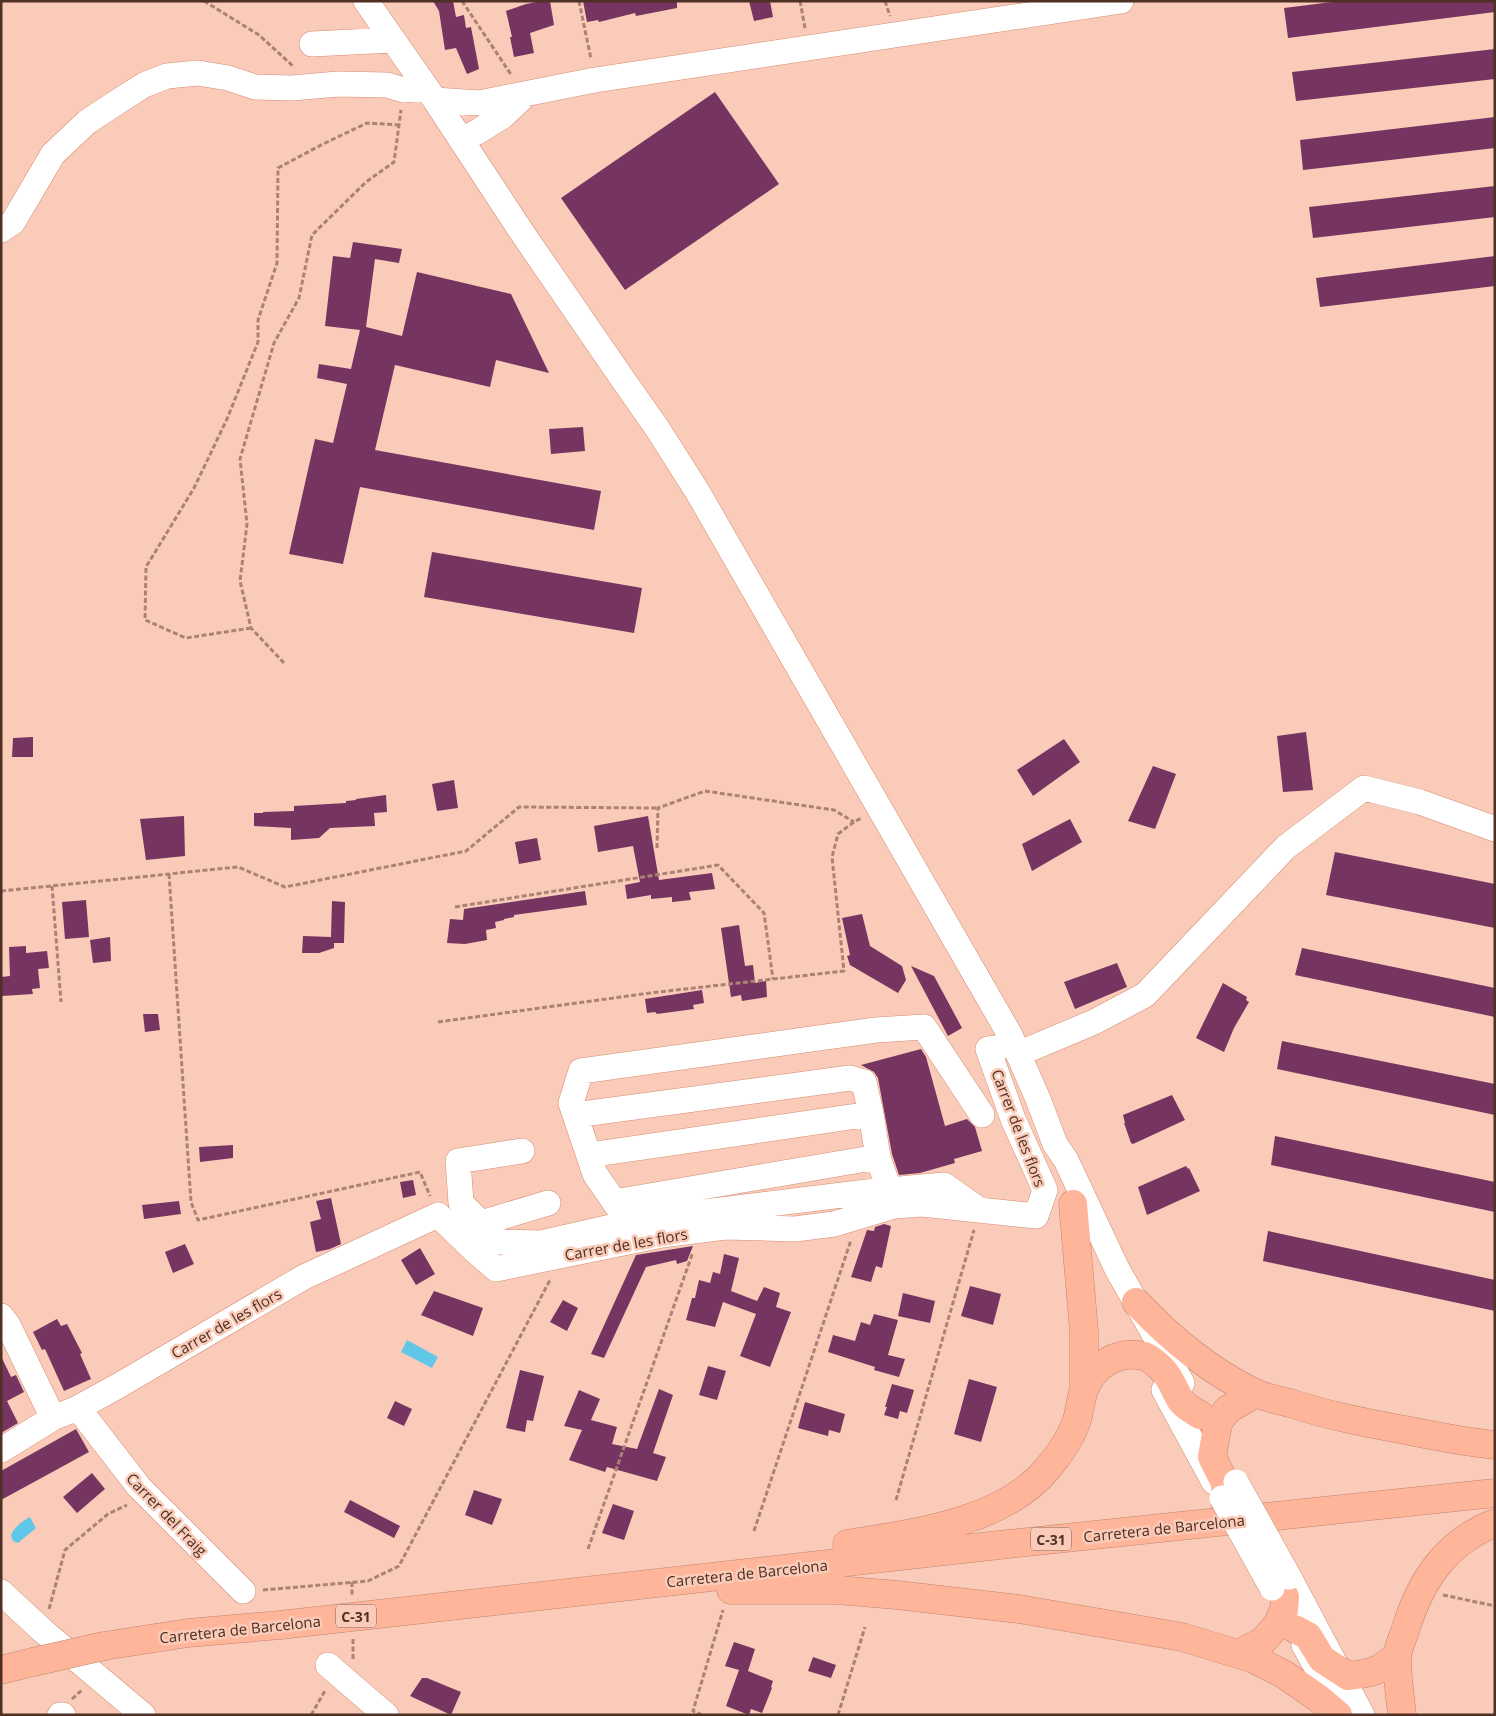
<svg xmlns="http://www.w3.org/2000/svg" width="1496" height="1716" font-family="'Open Sans',sans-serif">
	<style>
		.water { fill: #61c7e8 }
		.building { fill: #753560 }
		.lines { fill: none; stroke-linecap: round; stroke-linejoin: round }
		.minor-casing { stroke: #d58c70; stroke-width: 26 }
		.highway-casing { stroke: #c18670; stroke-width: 29 }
		.path { stroke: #aa8374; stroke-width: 3; stroke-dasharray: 5 2.5; stroke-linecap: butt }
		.minor { stroke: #fff; stroke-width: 25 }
		.highway { stroke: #ffb599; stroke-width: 28 }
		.minor-bridge-casing { stroke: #d58c70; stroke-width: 26; stroke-linecap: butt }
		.highway-bridge-casing { stroke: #c18670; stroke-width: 29; stroke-linecap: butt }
		.minor-bridge { stroke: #fff; stroke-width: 25 }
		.highway-bridge { stroke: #ffb599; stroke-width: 28 }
		.labels { text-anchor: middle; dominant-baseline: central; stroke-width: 5; stroke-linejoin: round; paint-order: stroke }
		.shield { fill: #facbb9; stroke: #825e51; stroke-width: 1 }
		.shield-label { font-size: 14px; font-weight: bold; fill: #4e3024 }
		.street-label { font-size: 15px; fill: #4e3024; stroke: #facbb9 }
	</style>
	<rect width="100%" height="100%" fill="#facbb9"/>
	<!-- water -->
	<path class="water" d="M407 1340 438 1357 432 1368 401 1352Z
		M30 1517 36 1528 18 1543 13 1541 11 1536C12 1529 23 1520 30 1517Z"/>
	<!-- building -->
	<path class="building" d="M433 1H453L456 17 464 15 466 28 471 27 479 69 467 74 456 48 445 50 439 11Z
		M542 1H550L554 25 530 33 534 53 514 57 510 37H512L506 11 526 4Z
		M583 1H677V8L636 16 635 13 599 22 598 20 587 22Z
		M749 1H770L773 17 754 21Z
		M1340 1H1495V12L1288 38 1284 8Z
		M1495 49V79L1296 101 1292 72Z
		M715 92 779 184 625 290 561 198Z
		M1495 117V148L1303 170 1300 140Z
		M1495 186V217L1313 238 1309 207Z
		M353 242 402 249 399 263 375 259 366 327 402 336 417 272 511 294 549 373 496 360 490 387 395 365 375 450 601 491 594 530 360 487 343 564 289 554 315 439 333 443 347 384 317 378 319 364 351 369 360 330 325 326 333 256 350 258Z
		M1495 256V286L1320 307 1316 278Z
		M583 427 585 451 551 454 549 429Z
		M432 552 642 588 634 633 424 597Z
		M1306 732 1313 790 1283 792 1277 736Z
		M33 737V757H12L13 738Z
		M1064 739 1080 762 1033 796 1017 770Z
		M1153 766 1176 774 1155 829 1128 821Z
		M454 780 458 808 437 811 432 784Z
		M386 795 387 812 374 813 375 826 330 828 319 838 291 840V828L254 826V813H263V812L294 811V806L346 803V801L356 800V799Z
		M184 816 185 856 146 860 140 819Z
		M648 816 659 880 712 873 715 889 689 892 691 900 672 902V897L651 899V895L627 899 625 885 640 882 633 846 598 852 594 826Z
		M1070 819 1082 842 1032 871 1022 844Z
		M537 838 541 860 519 864 515 842Z
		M1335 852 1495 884V928L1326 895Z
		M585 891 587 905 514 915V917L504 919V920L495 922 496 928 486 930 487 940 465 944 447 943 450 919 463 920 464 909Z
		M86 900 89 937 65 939 62 902Z
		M332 901 345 902 344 943H334V948L319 953H302L303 936 331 937Z
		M862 914 870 946 902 966 906 980 898 993 850 965 847 956 850 955 842 918Z
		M739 925 745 966 753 965 755 983 766 981 767 997 742 1001 741 995 731 997 721 928Z
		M110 937 111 961 93 963 90 940Z
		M26 946V953L47 951 49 968 38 969 40 988 32 989 33 994 2 996 1 977 10 976 9 947Z
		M1302 948 1495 988V1017L1295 975Z
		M1117 963 1127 987 1075 1009 1064 982Z
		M911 966 934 976 962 1028 948 1036Z
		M1223 983 1247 997 1246 1000 1249 1002 1234 1028 1224 1052 1196 1038Z
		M702 990 704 1003 693 1005 694 1009 657 1014 655 1012 647 1013 645 999Z
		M143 1014H158L160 1030 145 1032Z
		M1282 1041 1495 1084V1115L1277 1069Z
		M921 1049 926 1057 945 1126 967 1119 975 1127 982 1151 954 1159 955 1163 920 1173 899 1175 892 1154 878 1078 874 1072 861 1065Z
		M1172 1095 1185 1120 1133 1144 1131 1143 1124 1123H1125L1123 1115Z
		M1275 1136 1495 1182V1212L1271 1165Z
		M233 1145V1158L200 1162 199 1147Z
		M1186 1166 1188 1169 1189 1168 1200 1191 1147 1215 1138 1187Z
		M413 1180 416 1195 403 1198 400 1182Z
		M331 1198 341 1244 330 1249 316 1252 310 1222 321 1219 316 1201Z
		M179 1201 181 1214 144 1219 142 1205Z
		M884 1224 891 1226 882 1268 876 1266 871 1282 851 1277 867 1230 874 1231 875 1227Z
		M1268 1231 1495 1280V1311L1263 1261Z
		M185 1244 194 1264 173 1273 165 1252Z
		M693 1246 687 1261 677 1264 676 1260 646 1267 604 1358 591 1354 636 1255Z
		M420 1248 435 1274 416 1285 401 1260Z
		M724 1254 739 1258 731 1291 757 1301 764 1287 780 1293 776 1307 791 1312 770 1367 740 1356 756 1314 723 1302 715 1327 686 1320 692 1298H695L699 1280 710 1283 713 1272 720 1274Z
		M970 1286 1001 1294 993 1325 961 1316Z
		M434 1291 483 1308 473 1336 421 1315Z
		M903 1293 935 1301 930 1323 898 1316Z
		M563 1300 578 1308 567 1331 550 1322Z
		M874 1314 898 1320 888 1355 905 1359 899 1377 874 1370 875 1367 828 1352 833 1335 855 1341 861 1322 870 1325Z
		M57 1319 61 1326 67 1324 82 1353 80 1354 91 1379 64 1391 45 1349 42 1350 33 1332Z
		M1 1356 11 1377 16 1375 24 1392 7 1401 18 1423 1 1433Z
		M708 1366 726 1371 717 1400 699 1395Z
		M520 1370 544 1376 533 1421 527 1420 525 1432 506 1428Z
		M969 1379 997 1387 981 1442 954 1434Z
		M892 1384 914 1390 907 1413 900 1411 898 1419 884 1415 887 1407H885Z
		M659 1389 673 1395 653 1453 666 1457 657 1481 607 1467 605 1472 569 1460 582 1430 564 1426 579 1390 600 1399 591 1420 617 1427 612 1444 637 1449Z
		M395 1401 412 1409 404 1426 387 1418Z
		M805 1402 845 1414 840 1433 829 1430 828 1436 798 1428Z
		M76 1429 89 1452 1 1500V1471Z
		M92 1473 105 1489 77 1513 63 1497Z
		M474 1490 502 1499 492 1525 465 1515Z
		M350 1500 400 1526 394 1538 344 1512Z
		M613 1504 634 1511 624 1540 602 1533Z
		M734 1642 755 1649 748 1671 773 1681 771 1687 772 1688 762 1713 751 1709 749 1715 726 1706 739 1670 725 1666Z
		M813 1657 836 1665 831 1678 808 1671Z
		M422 1678H427L461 1692 451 1715 410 1696Z"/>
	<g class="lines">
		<!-- minor casing -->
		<g class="minor-casing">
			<path id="minor" d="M366 1 435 100 523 234 624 381 657 428 697 491 1010 1035 1038 1099 1055 1144 1066 1160 1117 1269 1182 1383
				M312 44 393 40
				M435 100 479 103 595 80 1121 1
				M461 140 477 132 503 116 525 95
				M1 230 13 222 53 154 87 122 122 99 144 85 167 76 198 73 228 78 255 87 292 88 338 84 387 85 404 90 425 88
				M1018 1054 1094 1022 1145 995 1286 847 1364 788 1420 802 1495 829
				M575 1115 850 1078 864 1082 871 1114 878 1157 889 1190
				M522 1151 458 1161 461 1203 500 1242 541 1243 629 1223 680 1215 867 1192 944 1185 978 1209
				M589 1155 871 1114
				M614 1202 878 1157
				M481 1223 548 1203
				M629 1223 595 1174 571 1103 581 1071 876 1030 924 1027 982 1115
				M1 1316 8 1325 53 1418
				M1164 1390 1214 1482
				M78 1408 139 1487 243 1591
				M1 1450 53 1418 78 1408 118 1386 304 1277 438 1215 474 1250 496 1269 662 1235 725 1227 795 1229 834 1224 894 1206 922 1204 1036 1216 1045 1190 1013 1119 988 1049 997 1048 1013 1042
				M1289 1577 1362 1715
				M1 1592 43 1631 143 1715
				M1304 1645 1343 1715
				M328 1665 386 1715
				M60 1715H63"/>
		</g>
		<!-- highway casing -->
		<g class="highway-casing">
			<path id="highway" d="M1073 1204 1084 1331V1390
				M1136 1302C1170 1338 1208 1370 1253 1392 1265 1398 1280 1400 1293 1404 1330 1416 1367 1423 1405 1430 1435 1436 1464 1442 1495 1445
				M1226 1505 1225 1483 1212 1457 1218 1423 1227 1410 1256 1393
				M847 1544C914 1533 1003 1523 1048 1468 1059 1455 1070 1439 1076 1423 1080 1412 1080 1400 1084 1390 1093 1365 1118 1350 1144 1356 1148 1357 1151 1360 1154 1362 1165 1370 1170 1379 1176 1392 1178 1395 1179 1399 1182 1402 1186 1407 1194 1411 1200 1415
				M731 1590H837L897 1595 1019 1609 1182 1637 1254 1659 1285 1675 1318 1698 1338 1715
				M1295 1629 1308 1636 1322 1659 1348 1676C1372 1673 1379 1672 1397 1655
				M104 1646 188 1633 280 1625 999 1545 1495 1493
				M1240 1653 1263 1641 1277 1625 1284 1610 1285 1597 1267 1560
				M1 1670 33 1662
				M1402 1715C1400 1696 1397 1676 1397 1657 1398 1648 1403 1637 1406 1628 1421 1580 1446 1542 1495 1523"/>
		</g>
		<!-- path -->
		<path class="path" d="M204 1 259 35 294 67
			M462 1 512 76
			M579 1 591 59
			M800 1 805 28
			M885 1 890 16
			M251 628 186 638 145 620 146 567 194 488 227 419 258 342V320L277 263 278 168 323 144 367 123 399 125
			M284 663 251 628 240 581 247 524 240 459 274 343 299 298 312 235 366 182 394 162 401 110
			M657 848 658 808 705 791 834 810 854 822
			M169 874 191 1202 198 1220 420 1172 430 1196
			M52 886 61 1002
			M1 891 238 867 285 887 466 851 519 807 658 808
			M455 907 718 865 764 913 773 979
			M438 1022 650 993 844 971 832 857 838 834 854 822 862 818
			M896 1500 974 1230
			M754 1531 851 1240
			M588 1549 693 1252
			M352 1582V1595
			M263 1590 368 1581 399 1566 550 1280
			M1443 1595 1495 1606
			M49 1609 65 1550 108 1514 127 1505
			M353 1639V1660
			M72 1699 82 1690
			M311 1715 326 1689
			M702 1715 693 1711 723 1610
			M838 1715 865 1627"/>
		<!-- minor -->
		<use href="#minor" class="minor"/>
		<!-- highway -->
		<use href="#highway" class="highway"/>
		<!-- minor-bridge casing -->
		<g class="minor-bridge-casing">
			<path id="minor-bridge" d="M1236 1482 1289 1577
				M1222 1498 1272 1588"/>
		</g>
		<!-- highway-bridge casing -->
		<g class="highway-bridge-casing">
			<path id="highway-bridge" d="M33 1662 104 1646"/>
		</g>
		<!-- minor-bridge -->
		<use href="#minor-bridge" class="minor-bridge"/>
		<!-- highway-bridge -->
		<use href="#highway-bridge" class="highway-bridge"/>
	</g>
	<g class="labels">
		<!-- shield labels -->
		<g class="shield">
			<rect x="1031" y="1527.5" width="40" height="23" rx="4"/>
			<rect x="336" y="1604.5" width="40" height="23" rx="4"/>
		</g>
		<g class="shield-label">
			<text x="1051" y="1539">C-31</text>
			<text x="356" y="1616">C-31</text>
		</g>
		<!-- street labels -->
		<g class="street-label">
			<text transform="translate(1019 1128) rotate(69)">Carrer de les flors</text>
			<text transform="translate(626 1244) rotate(-10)">Carrer de les flors</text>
			<text transform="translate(226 1323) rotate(-30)">Carrer de les flors</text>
			<text transform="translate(167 1514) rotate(46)">Carrer del Fraig</text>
			<text transform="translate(1164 1528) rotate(-6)">Carretera de Barcelona</text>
			<text transform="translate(747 1573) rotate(-6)">Carretera de Barcelona</text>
			<text transform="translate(240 1629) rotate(-6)">Carretera de Barcelona</text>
		</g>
	</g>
	<!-- border -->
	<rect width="1496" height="1716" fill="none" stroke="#4e3024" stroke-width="5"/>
</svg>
